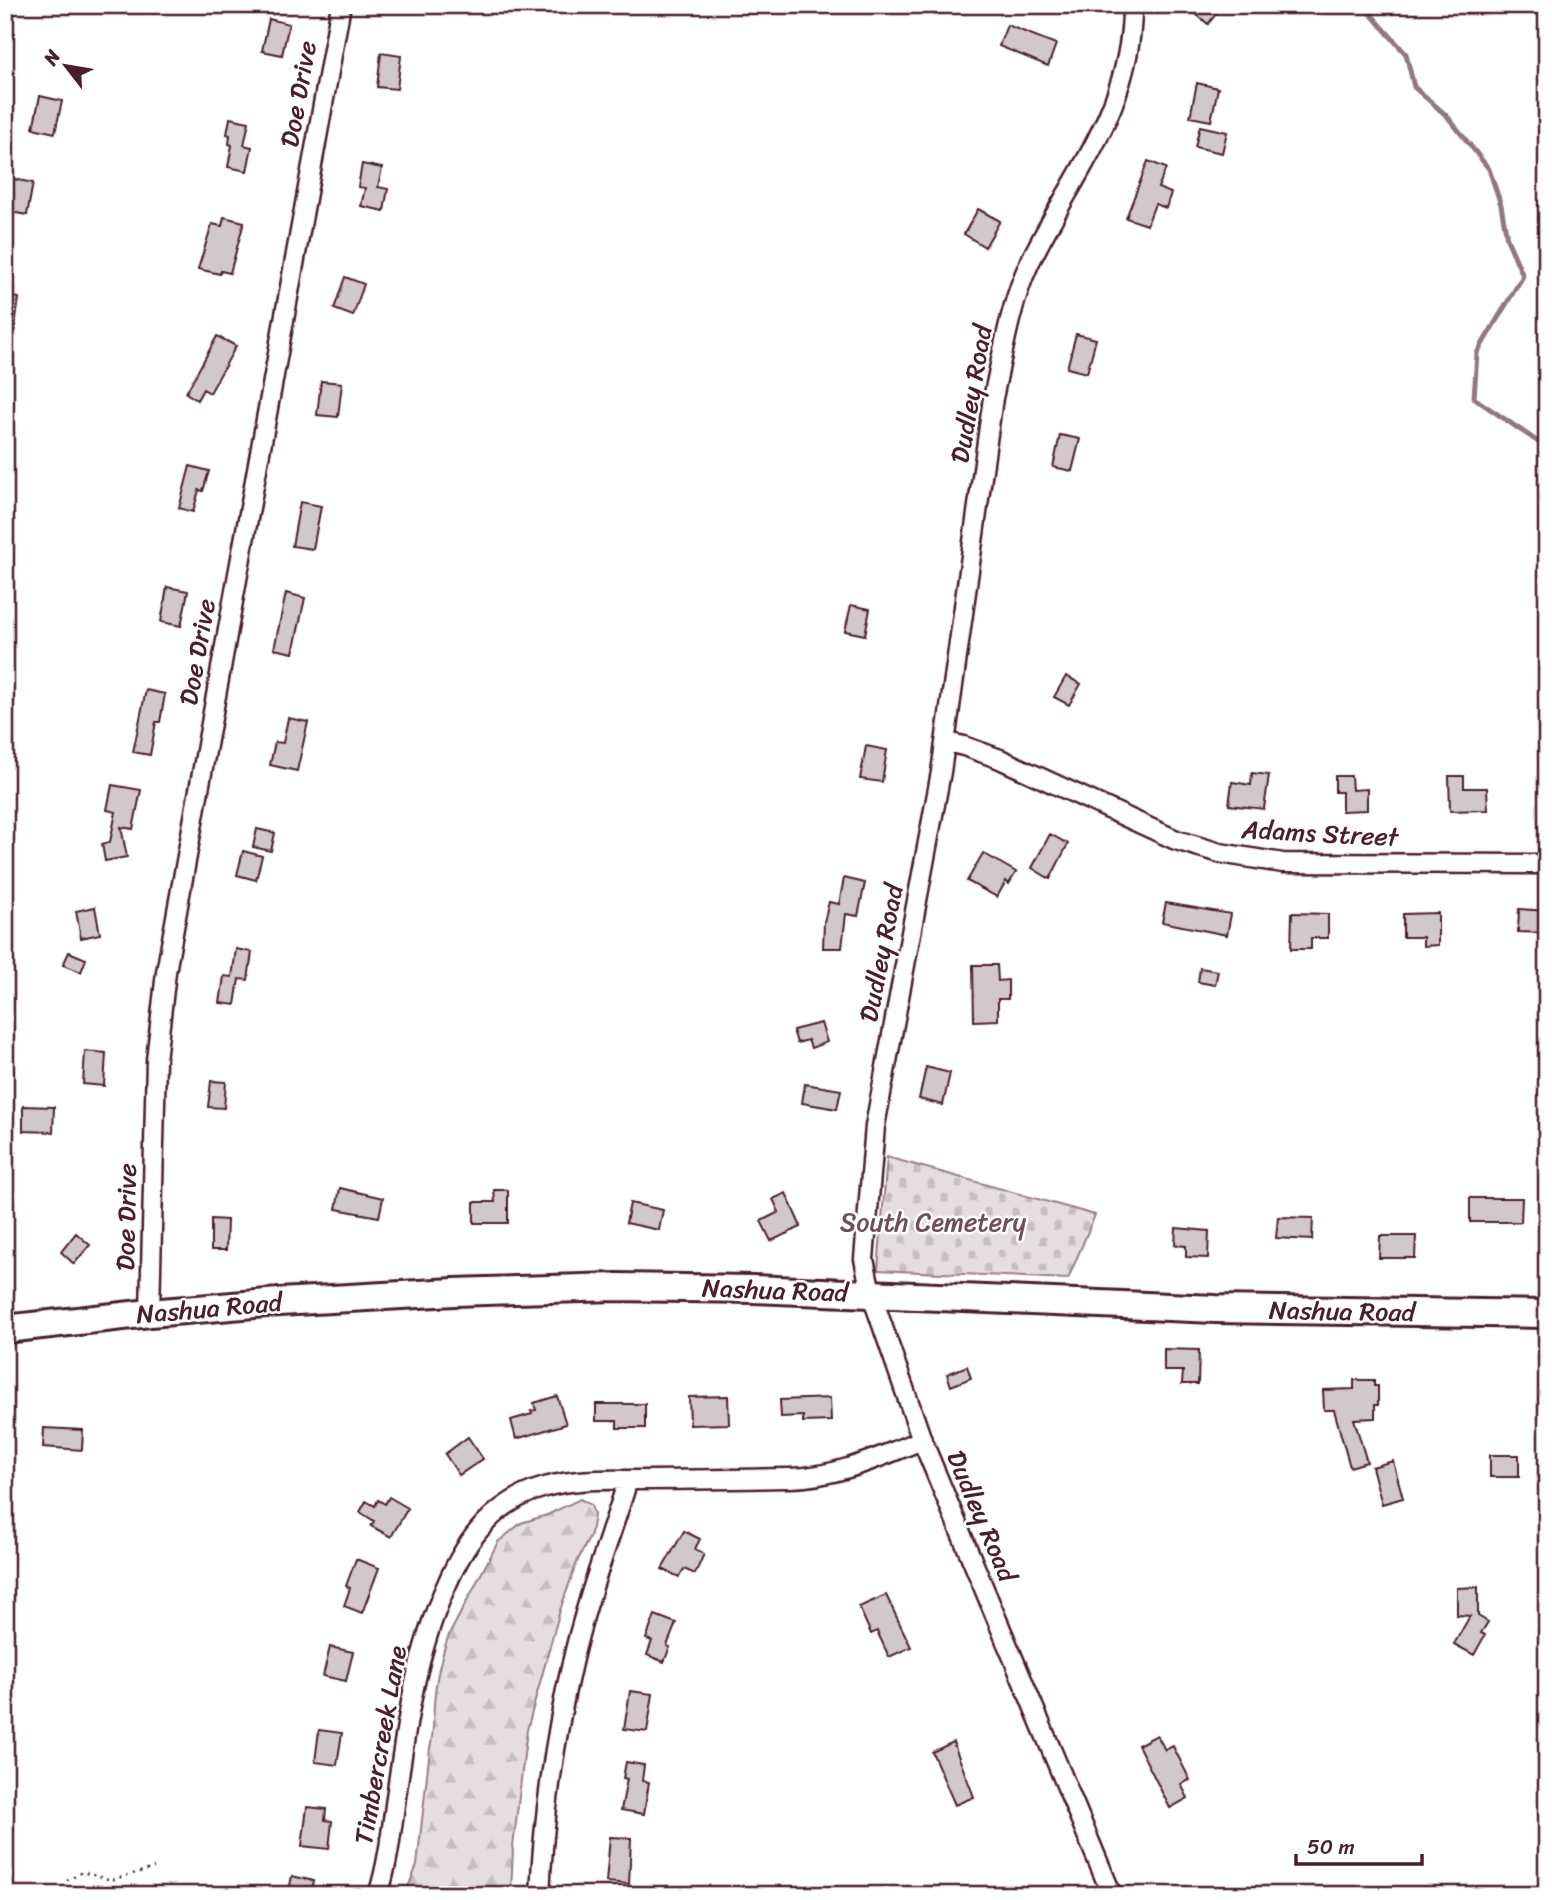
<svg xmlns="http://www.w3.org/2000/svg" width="1552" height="1900" font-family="Sriracha,sans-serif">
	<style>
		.forest { fill: url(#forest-firs); stroke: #987e86; stroke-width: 2 }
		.cemetery { fill: url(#cemetery-stones); stroke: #987e86; stroke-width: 2 }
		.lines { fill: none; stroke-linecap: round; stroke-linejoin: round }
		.stream { stroke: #91787e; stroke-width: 5 }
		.building { fill: #d2c7cb; stroke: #4a1f2b; stroke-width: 2 }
		.street-casing { stroke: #4a1f2b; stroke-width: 23 }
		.secondary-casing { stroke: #4a1f2b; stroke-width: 32 }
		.path { stroke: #4a1f2b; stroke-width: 2.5; stroke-dasharray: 2 5; stroke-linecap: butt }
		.street { stroke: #fff; stroke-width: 18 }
		.secondary { stroke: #fff; stroke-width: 26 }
		.labels { text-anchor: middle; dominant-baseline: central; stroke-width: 5; stroke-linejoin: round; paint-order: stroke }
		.street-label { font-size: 26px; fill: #4a1f2b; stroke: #fff }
		.park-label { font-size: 26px; fill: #714f58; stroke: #fff }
	</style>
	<defs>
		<pattern id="forest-firs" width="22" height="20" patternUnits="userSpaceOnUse" patternTransform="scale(1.75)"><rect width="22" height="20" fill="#e5dee0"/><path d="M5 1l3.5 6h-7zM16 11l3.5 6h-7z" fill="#c6bec0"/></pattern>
		<pattern id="cemetery-stones" width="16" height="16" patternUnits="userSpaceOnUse" patternTransform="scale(1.75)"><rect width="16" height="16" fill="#e5dee0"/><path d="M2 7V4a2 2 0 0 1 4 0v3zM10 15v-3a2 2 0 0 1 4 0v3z" fill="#c6bec0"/></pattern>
	</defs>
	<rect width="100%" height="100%" fill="#fff"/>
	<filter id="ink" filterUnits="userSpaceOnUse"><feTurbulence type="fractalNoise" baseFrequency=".0143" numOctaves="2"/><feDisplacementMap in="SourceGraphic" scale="14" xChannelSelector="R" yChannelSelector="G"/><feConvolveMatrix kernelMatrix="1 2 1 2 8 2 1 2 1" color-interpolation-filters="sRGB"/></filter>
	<g filter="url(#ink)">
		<!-- forest -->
		<path class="forest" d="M580 1499 591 1505 594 1515 591 1534 577 1562 560 1610 527 1730 513 1847 511 1895H405L417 1865 430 1748C434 1733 433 1720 434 1705 435 1683 441 1655 449 1635L498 1542 521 1523 547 1515Z"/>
		<!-- cemetery -->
		<path class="cemetery" d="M887 1157 1095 1215 1068 1279 878 1270Z"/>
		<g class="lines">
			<!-- stream -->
			<path class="stream" d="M1363 5 1406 54 1414 87 1447 116 1489 169 1501 205 1507 239 1523 276 1477 353 1474 398 1547 448"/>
		</g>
		<!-- building -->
		<path class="building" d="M1185 5H1223L1208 24Z
			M269 19 289 24 282 55 262 51Z
			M1007 25 1056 44 1048 66 999 46Z
			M381 53 401 56 397 89 377 87Z
			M1197 83 1218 88 1211 121 1190 117Z
			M40 96 62 101 55 133 33 128Z
			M230 118 249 122 244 145 252 147 247 171 228 167 232 145 229 144 230 135 227 134Z
			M1200 126 1227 132 1222 153 1195 147Z
			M1148 161 1166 168 1158 188 1171 193 1166 208 1155 204 1147 225 1126 218Z
			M362 164 382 168 378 187 388 189 384 211 361 206 365 188 358 187Z
			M9 178 33 183 27 215 5 211Z
			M978 209 1000 221 985 247 964 234Z
			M224 217 244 222 230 273 221 271 220 274 198 269 212 224 222 226Z
			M345 277 364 284 353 316 334 309Z
			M5 296 19 298 13 340H5Z
			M1076 334 1096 339 1087 373 1067 368Z
			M217 336 236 346 210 393 203 389 197 400 186 393Z
			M321 381 342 383 338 417 317 415Z
			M1060 435 1080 439 1072 471 1053 467Z
			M190 466 209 471 203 491 199 490 193 512 179 508Z
			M300 502 321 506 313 549 292 546Z
			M167 587 188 591 181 626 161 622Z
			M286 593 305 598 293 653 274 649Z
			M851 605 870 609 865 635 845 631Z
			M1066 676 1081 684 1069 705 1054 697Z
			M146 690 165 694 160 722H156L150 755 133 752Z
			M288 718 308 722 297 771 270 765 275 742 283 743Z
			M866 746 887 750 882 782 860 779Z
			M1252 773 1269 775 1264 809 1229 805 1232 782 1251 785Z
			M1335 776H1351L1352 790 1367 789V810L1342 811V792H1335Z
			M1449 776H1464V788H1487L1488 810 1450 811Z
			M112 785 141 790 133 829 121 827 127 857 105 861 102 844 110 842 116 812 107 810Z
			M257 829 275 833 271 851 253 847Z
			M1050 834 1068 844 1050 879 1032 868Z
			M243 851 262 856 256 880 237 875Z
			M983 853 1016 872 1009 884 1006 881 997 897 967 881Z
			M844 878 865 883 858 916 846 914 842 948H823L824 922 829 902 839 904Z
			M1166 903 1231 914 1227 935 1162 922Z
			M95 907 100 934 81 938 76 911Z
			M1519 909 1547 911V933L1518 932Z
			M1292 913 1328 914V938H1311V949H1291Z
			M1438 913V945L1423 946V937H1403V914Z
			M236 949 252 952 248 980 239 979 235 1005 220 1003 224 976 232 977Z
			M69 952 86 959 81 972 63 965Z
			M973 965H997L998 981 1008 980V999H998V1020L974 1021Z
			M1200 968 1218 971 1215 985 1198 982Z
			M821 1023 827 1042 811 1048 808 1040 797 1043 793 1030Z
			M85 1051 106 1053 104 1086 83 1084Z
			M926 1067 950 1073 943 1105 919 1099Z
			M211 1081 226 1082 224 1108 208 1107Z
			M805 1084 841 1090 837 1109 802 1103Z
			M23 1106 54 1107 53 1132 23 1131Z
			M340 1188 383 1198 379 1217 336 1209Z
			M494 1190H508V1223H474V1202H495Z
			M786 1193 801 1227 771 1241 761 1221 779 1212 773 1199Z
			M1470 1198H1522L1521 1222H1470Z
			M630 1203 663 1210 659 1230 626 1223Z
			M1278 1217 1313 1218 1312 1240 1276 1238Z
			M211 1219 227 1220 226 1250H211Z
			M1176 1228 1209 1231 1208 1258 1186 1257V1246L1175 1245Z
			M76 1233 90 1245 74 1264 61 1252Z
			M1380 1236H1416L1415 1258H1379Z
			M1164 1349 1199 1350 1198 1384H1182L1183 1371H1164Z
			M967 1366 971 1378 951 1386 947 1374Z
			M1354 1380H1374V1386H1378V1405H1375V1418L1354 1419 1367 1462 1350 1467 1334 1410H1324L1323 1390 1354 1389Z
			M557 1396 566 1424 516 1439 511 1420 532 1414 531 1411 536 1410 534 1403Z
			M728 1396 729 1424 690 1425 689 1397Z
			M830 1398 831 1421 803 1422V1416L781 1417 780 1400Z
			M596 1404H645V1428H617V1421H596Z
			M44 1428 83 1430 82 1450 43 1447Z
			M468 1437 483 1459 459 1475 445 1454Z
			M1490 1455H1519V1477H1490Z
			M1393 1461 1403 1498 1382 1504 1372 1467Z
			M389 1497 408 1508 391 1537 371 1526 374 1521 360 1512 366 1501 375 1506 378 1500 385 1504Z
			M684 1531 700 1539 695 1549 704 1554 695 1574 684 1569 679 1577 662 1569Z
			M356 1559 379 1568 362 1613 344 1606 350 1588 346 1586Z
			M1478 1587V1616L1488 1622 1481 1633 1485 1635 1474 1655 1454 1644 1470 1616 1457 1615V1588Z
			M886 1595 911 1647 889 1657 877 1631 871 1634 859 1607Z
			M655 1615 676 1623 667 1646 670 1647 664 1662 647 1655 652 1641 646 1639Z
			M330 1647 353 1652 346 1681 323 1676Z
			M630 1691 653 1694 647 1732 624 1729Z
			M319 1730 342 1733 337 1765 315 1762Z
			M1157 1735 1165 1750 1173 1746 1190 1780 1181 1784 1188 1798 1170 1808 1138 1745Z
			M953 1742 974 1797 955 1805 932 1752Z
			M626 1762 644 1765 642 1781 649 1782 644 1814 621 1810 627 1779 623 1778Z
			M307 1807 326 1809 325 1820 332 1821 329 1849 302 1846Z
			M610 1837 631 1838 629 1884 606 1882Z
			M292 1876 314 1881 311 1895H288Z"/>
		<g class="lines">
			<!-- street casing -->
			<g class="street-casing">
				<path id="street" d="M946 742 964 746 1000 759 1176 840 1220 853 1283 863 1547 864
					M150 1313 156 1060 166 972 341 5
					M378 1895C389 1861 392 1825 397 1790 407 1719 417 1650 447 1584 467 1538 495 1501 545 1487 576 1478 609 1480 640 1480 690 1480 740 1479 790 1478 837 1477 879 1457 922 1440
					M540 1895C543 1821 555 1735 572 1663 586 1601 609 1541 628 1480
					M1112 1895 922 1440 871 1293 864 1259 875 1126 941 772 993 398C1003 353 1010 305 1029 264 1071 176 1133 108 1132 5"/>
			</g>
			<!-- secondary casing -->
			<g class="secondary-casing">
				<path id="secondary" d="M5 1329 150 1313 279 1302 454 1292 616 1287 753 1289 1215 1309 1547 1314"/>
			</g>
			<!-- path -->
			<path class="path" d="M67 1895 68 1880 82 1872 111 1880 154 1868"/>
			<!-- street -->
			<use href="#street" class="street"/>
			<!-- secondary -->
			<use href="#secondary" class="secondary"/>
		</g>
	</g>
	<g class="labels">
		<!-- street labels -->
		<g class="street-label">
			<text transform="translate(298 94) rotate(-80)">Doe Drive</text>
			<text transform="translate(971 394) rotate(-80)">Dudley Road</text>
			<text transform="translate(197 652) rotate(-80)">Doe Drive</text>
			<text transform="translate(1320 833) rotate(3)">Adams Street</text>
			<text transform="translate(881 953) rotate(-79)">Dudley Road</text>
			<text transform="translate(126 1217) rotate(-89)">Doe Drive</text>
			<text transform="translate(775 1290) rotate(2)">Nashua Road</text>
			<text transform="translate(209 1308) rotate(-5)">Nashua Road</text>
			<text transform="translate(1342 1311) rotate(1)">Nashua Road</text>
			<text transform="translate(982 1516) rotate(67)">Dudley Road</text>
			<text transform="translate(380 1745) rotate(-80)">Timbercreek Lane</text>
		</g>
		<!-- park labels -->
		<g class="park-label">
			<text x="933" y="1222">South Cemetery</text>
		</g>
	</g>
	<!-- margin -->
	<rect width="1552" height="1900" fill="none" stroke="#fff" stroke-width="28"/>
	<rect x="14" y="14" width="1524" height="1872" fill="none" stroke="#4a1f2b" stroke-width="2.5" filter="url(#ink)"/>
	<!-- north arrow -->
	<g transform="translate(66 66) rotate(301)" stroke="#ffffff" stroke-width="5" paint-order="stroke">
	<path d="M0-5L12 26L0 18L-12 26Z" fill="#4a1f2b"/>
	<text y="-10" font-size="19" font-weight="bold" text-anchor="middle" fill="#4a1f2b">N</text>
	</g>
	<!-- scale -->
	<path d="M1296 1854v10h126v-10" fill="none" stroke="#4a1f2b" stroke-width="3.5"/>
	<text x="1307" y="1854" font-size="21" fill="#4a1f2b" stroke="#ffffff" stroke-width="5" paint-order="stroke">50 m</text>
</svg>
